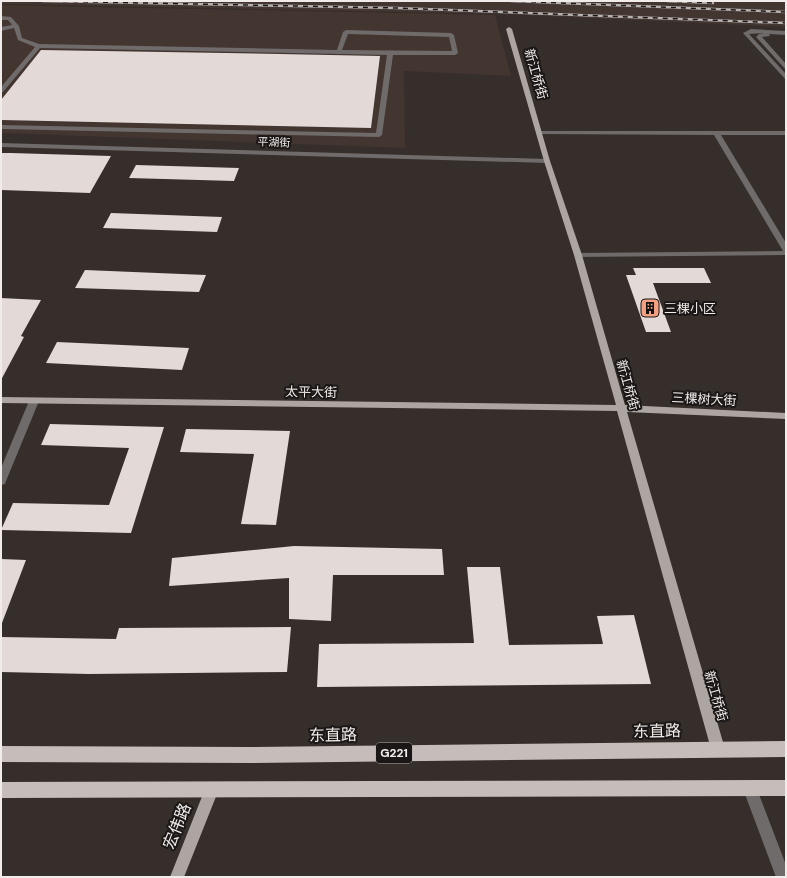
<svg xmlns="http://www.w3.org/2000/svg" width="787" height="878" font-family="'DM Sans','Noto Sans SC',sans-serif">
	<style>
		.built { fill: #433530 }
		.building { fill: #e3d9d6 }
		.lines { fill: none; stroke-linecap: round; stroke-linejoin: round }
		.minor { fill: #6f6b6a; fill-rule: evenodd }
		.major { fill: #ada5a2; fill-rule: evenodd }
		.highway { fill: #c6bcb9; fill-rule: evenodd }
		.rail-casing { stroke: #b8b2b0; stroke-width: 2.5 }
		.rail { stroke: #1a1716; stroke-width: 1.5; stroke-dasharray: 5; stroke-linecap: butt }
		.labels { text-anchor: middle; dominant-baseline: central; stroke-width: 4; stroke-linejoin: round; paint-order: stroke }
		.far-street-label { font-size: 11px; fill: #f1ecea; stroke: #1a1716 }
		.shield { fill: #1a1716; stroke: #b0acaa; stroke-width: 1 }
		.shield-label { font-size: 12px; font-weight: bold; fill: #f1ecea }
		.street-label { font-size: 13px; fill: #f1ecea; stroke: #1a1716 }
		.poi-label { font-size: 13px; fill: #f1ecea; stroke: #1a1716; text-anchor: start }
		.near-street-label { font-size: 16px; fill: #f1ecea; stroke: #1a1716 }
	</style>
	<rect width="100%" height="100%" fill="#352e2b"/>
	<!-- built -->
	<path class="built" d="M1 1H786V27L502 14 1 4Z
		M1 5 495 15 511 76 404 71 405 148 1 133Z"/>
	<!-- building -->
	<path class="building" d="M41 50 280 54 380 56 371 128 1 120V100Z
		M1 153H11L111 156 90 193 1 190Z
		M136 165 239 168 234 181 129 178Z
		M111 213 222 217 217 232 103 228Z
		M633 268H704L711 283H653L671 332H646L626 275H636Z
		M85 270 206 275 199 292 75 288Z
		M1 298 41 300 21 336 24 337 1 380Z
		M57 342 189 348 182 370 46 363Z
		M50 424 164 427 131 533 1 530 13 503 109 505 129 448 41 445Z
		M186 429 290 431 276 525 241 524 254 454 180 452Z
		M294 546 442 549 444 575H333L331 621 289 619V578L169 586 172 558Z
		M1 559 26 560 2 623H1Z
		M467 567H500L509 645 603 644 597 616 634 615 651 684 317 687 319 644 474 643Z
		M291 627 287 672 89 674 1 672V637L116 639 119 628Z"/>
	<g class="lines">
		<!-- minor -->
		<path class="minor" d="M1 16 11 17 19 26 22 38 39 44 337 50 343 32 346 30 451 33 454 35 458 53 455 55H393L382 135 379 137 1 129V125L376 133 387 55 40 48 3 92 1 93V87L35 47 18 40 14 28 1 31V27L12 25 8 20H1ZM348 34 449 37 452 51 342 50Z
			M751 29 786 31V35L769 34 770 36 762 37 786 64V70L756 37 759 34 764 33 749 34 786 74V80L743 33Z
			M540 131H786V135H721L786 243V255L575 257V253H578L783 251 714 135 538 134V132Z
			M1 143 547 159 550 161 547 163 1 147Z
			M34 398 39 401 6 481 5 484 1 485V468L29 401Z
			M750 782 755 784 786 865V877H776L743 789 745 784Z"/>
		<!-- major -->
		<path class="major" d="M509 27 512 29 550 161 582 255 625 405 786 413V419L627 412 725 749 723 754 718 756 713 754 711 749 617 411 1 403V397L616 405 574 255 544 161 506 29Z
			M212 782 217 784 219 789 184 877H170L207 784Z"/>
		<!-- highway -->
		<path class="highway" d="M786 741V757L249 763 1 762V746L249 747Z
			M786 780V796L1 798V782Z"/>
		<!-- rail casing -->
		<g class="rail-casing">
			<path id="rail" d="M43 1 397 8 786 23
				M511 1 786 12
				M667 1 713 3"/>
		</g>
		<!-- rail -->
		<use href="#rail" class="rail"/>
	</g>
	<!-- icons -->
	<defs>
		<g id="building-square" transform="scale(1)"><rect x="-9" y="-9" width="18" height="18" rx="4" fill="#f39f82" stroke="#1a1716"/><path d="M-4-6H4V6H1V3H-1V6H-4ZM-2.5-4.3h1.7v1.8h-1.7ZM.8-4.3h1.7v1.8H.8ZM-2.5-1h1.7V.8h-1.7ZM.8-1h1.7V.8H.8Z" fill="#111"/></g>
	</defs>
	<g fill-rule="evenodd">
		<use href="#building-square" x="650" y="308"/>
	</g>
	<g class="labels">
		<!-- far-street labels -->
		<g class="far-street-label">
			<text transform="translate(274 142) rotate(2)">平湖街</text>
		</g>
		<!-- shield labels -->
		<rect class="shield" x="376" y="743" width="36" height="20" rx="3"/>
		<g class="shield-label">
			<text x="394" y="753">G221</text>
		</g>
		<!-- street labels -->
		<g class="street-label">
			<text transform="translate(536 74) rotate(74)">新江桥街</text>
			<text transform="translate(628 385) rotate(74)">新江桥街</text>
			<text transform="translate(311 392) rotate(1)">太平大街</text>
			<text transform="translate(704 399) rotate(3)">三棵树大街</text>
			<text transform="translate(716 696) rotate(74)">新江桥街</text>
		</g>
		<!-- poi labels -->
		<g class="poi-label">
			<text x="664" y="308">三棵小区</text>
		</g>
		<!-- near-street labels -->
		<g class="near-street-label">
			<text transform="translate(657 731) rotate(-1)">东直路</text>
			<text transform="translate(333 735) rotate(-1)">东直路</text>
			<text transform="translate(177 826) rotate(-68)">宏伟路</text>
		</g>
	</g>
	<!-- border -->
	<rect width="787" height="878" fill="none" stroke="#f1ecea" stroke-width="4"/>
</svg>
